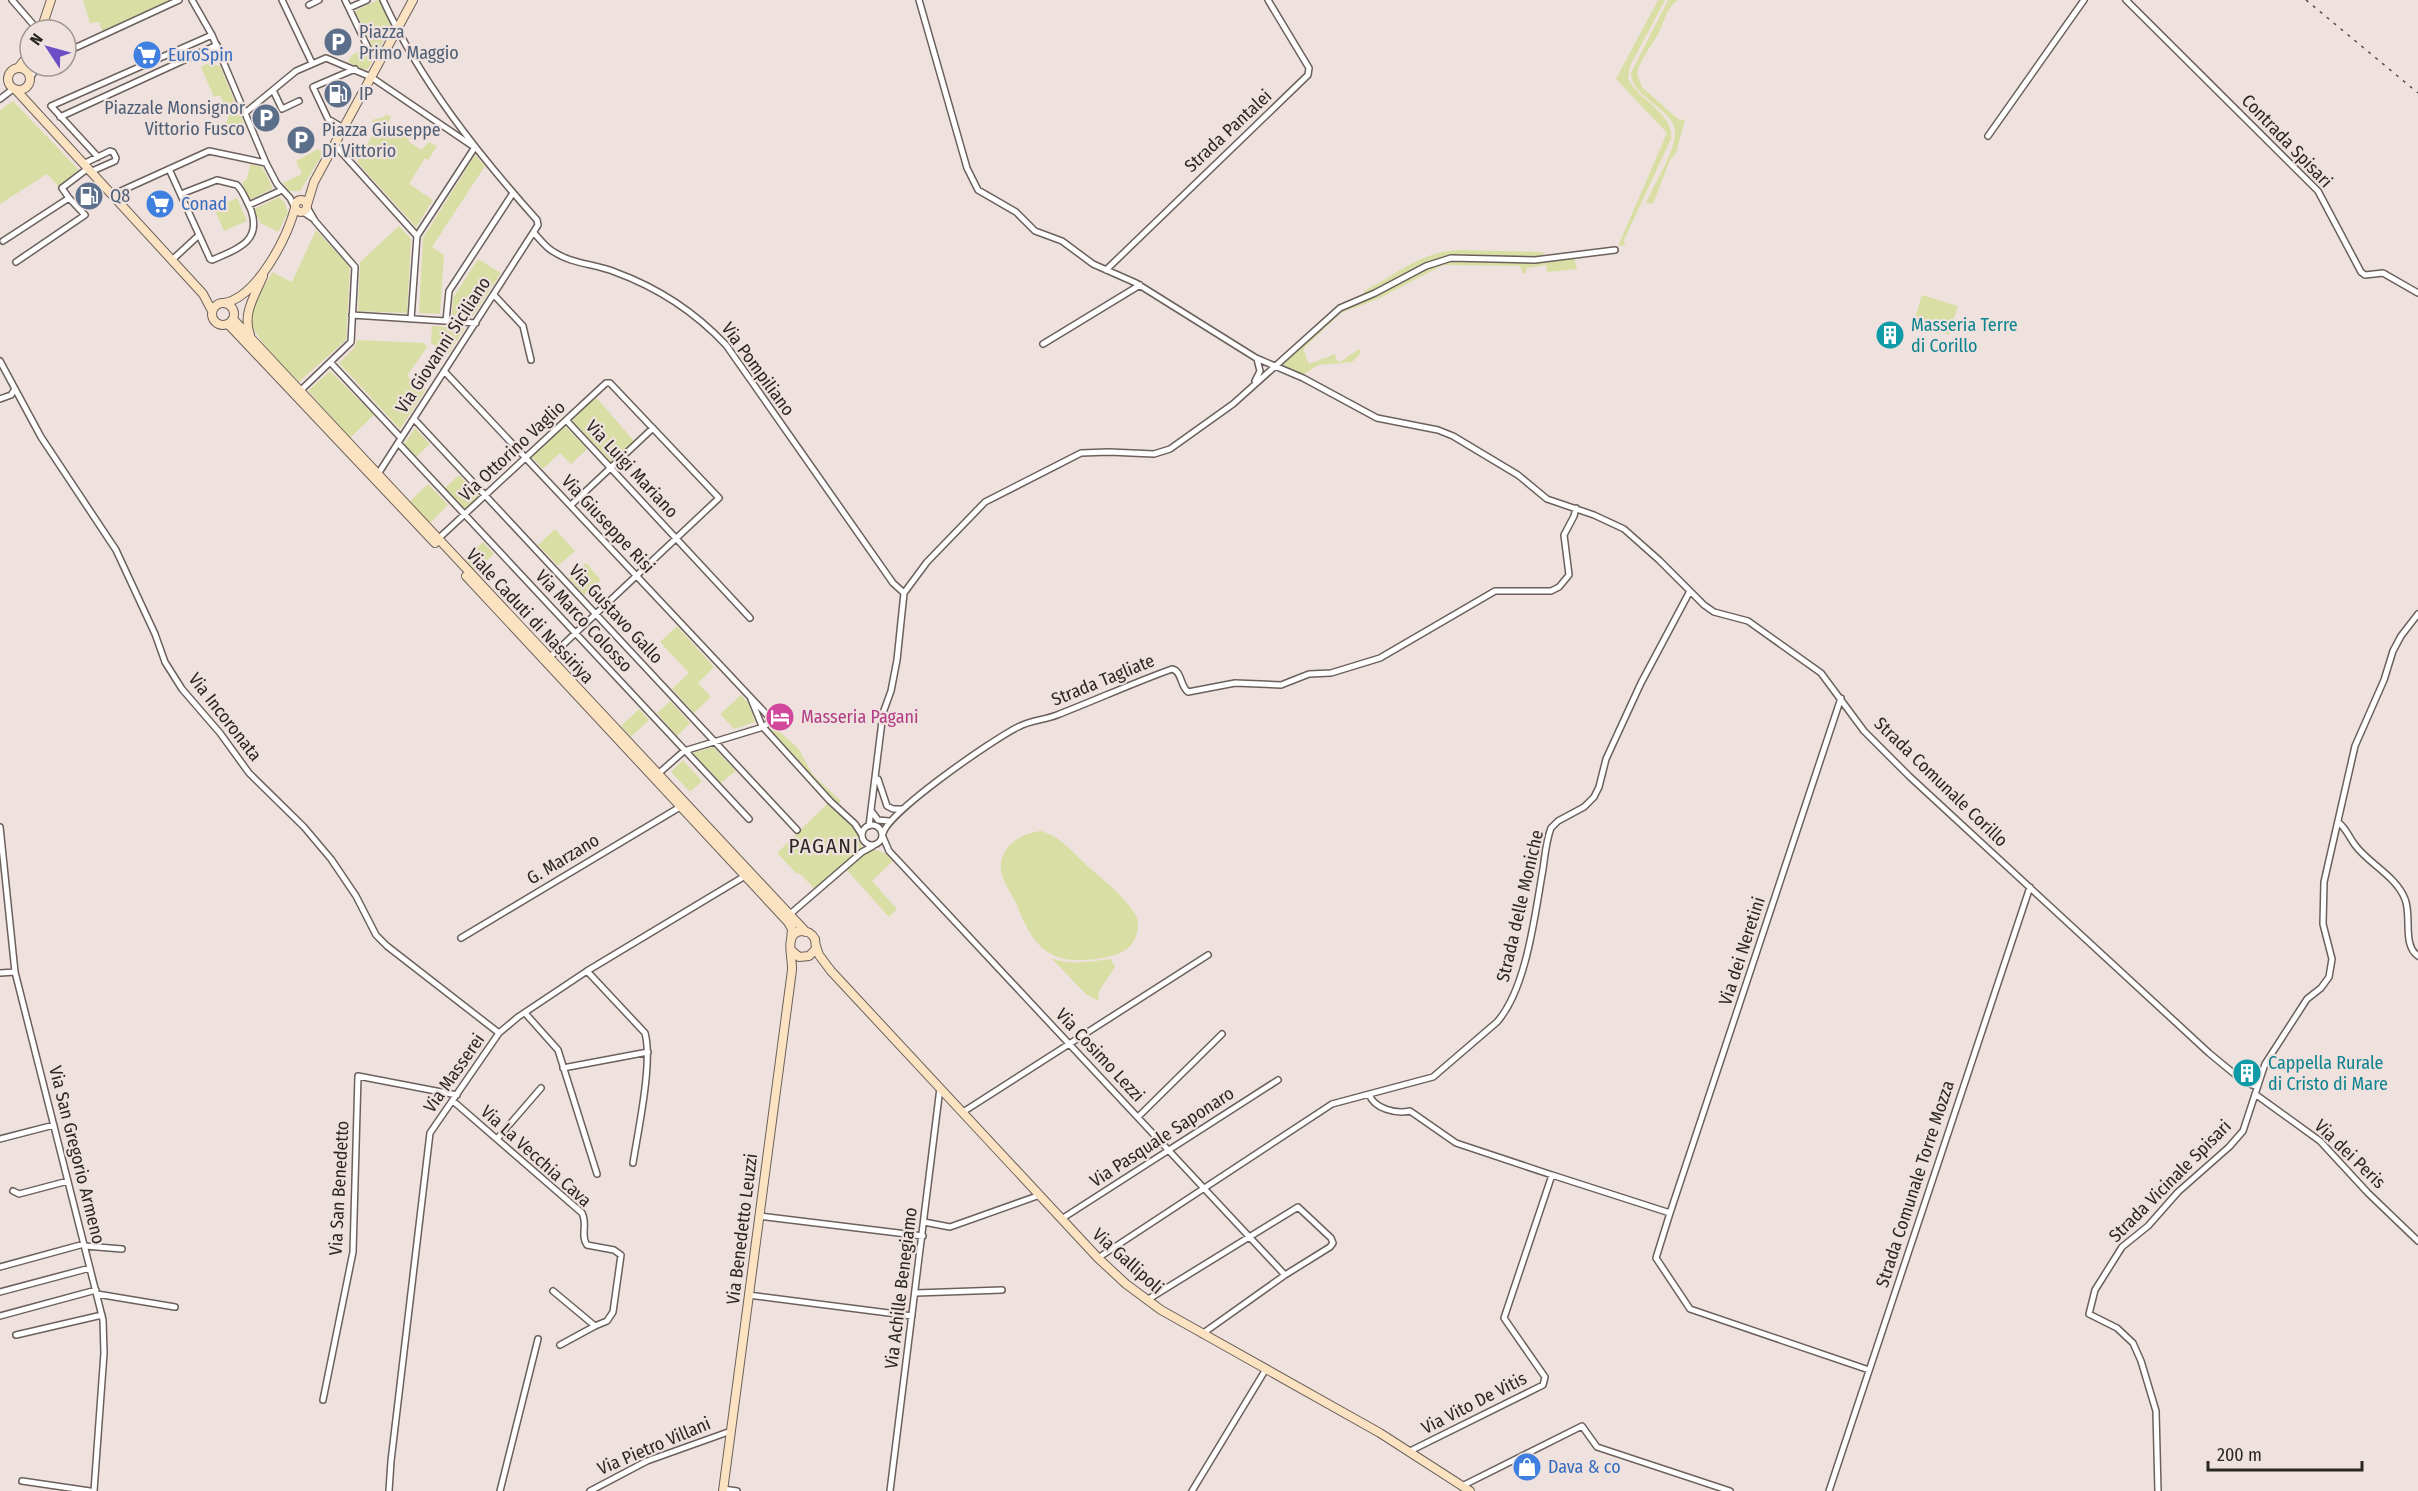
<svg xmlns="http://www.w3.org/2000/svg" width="2418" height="1491" font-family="'Fira Sans Condensed',sans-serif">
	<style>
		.green { fill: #d9dea4 }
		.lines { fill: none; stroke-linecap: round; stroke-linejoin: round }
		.street-casing { stroke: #6b605c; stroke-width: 8 }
		.secondary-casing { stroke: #6b605c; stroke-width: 10 }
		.street { stroke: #fff; stroke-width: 5 }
		.secondary { stroke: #fbe2c1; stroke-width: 8 }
		.rail { stroke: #504b48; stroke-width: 1.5; stroke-dasharray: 3 6; stroke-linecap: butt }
		.labels { text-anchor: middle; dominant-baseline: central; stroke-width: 4.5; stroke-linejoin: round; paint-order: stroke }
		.service-label { font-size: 18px; fill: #4e5e75; stroke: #efe2de; text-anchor: start }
		.shop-label { font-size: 18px; fill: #366cbe; stroke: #efe2de; text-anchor: start }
		.street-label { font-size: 18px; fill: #2b2725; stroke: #efe2de }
		.culture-label { font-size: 18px; fill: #0d838f; stroke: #efe2de; text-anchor: start }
		.hotel-label { font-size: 18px; fill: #b23c85; stroke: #efe2de; text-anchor: start }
		.quarter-label { font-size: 21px; letter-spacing: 1.5px; fill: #2b2725; stroke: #efe2de }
	</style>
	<rect width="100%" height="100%" fill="#efe2de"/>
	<!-- green -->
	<path class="green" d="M83 0H172L102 31 99 22 90 23Z
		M378 0H380L392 25 368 69H362L348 62 352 55 372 45 355 11Z
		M1658 0H1665L1630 66 1628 78C1637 100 1675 113 1671 139L1624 240 1625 245 1618 246 1667 133 1616 79Z
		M1668 0H1678C1664 10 1665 23 1657 36 1650 48 1640 60 1637 74L1642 87 1678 119 1685 120 1676 153 1670 160 1653 204 1646 203C1654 184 1677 149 1675 130 1672 108 1631 97 1631 73Z
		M209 63 220 66 247 131 233 137 226 123 229 116 220 95 214 97 201 67Z
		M13 101 78 169 77 175 59 187 47 174 0 204V110Z
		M386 114 391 117 387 127 401 137 406 129 412 134 408 141 421 150 429 142 437 146 428 160 425 158 409 184 433 200 416 227 357 162 375 131 372 120 384 117Z
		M318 149 323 153 300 191H289L283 183 302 174 296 161Z
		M475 155 485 166 432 247 444 255 440 314 419 313 423 238Z
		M250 164 262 167 273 188 252 199 249 198 242 183 247 179Z
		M279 197 285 203 288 213 278 232 260 223 254 209Z
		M237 198 247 221 224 231 214 208Z
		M399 226 411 239 407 313 358 311 360 262Z
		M316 230 350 267 346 340 299 382C286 368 252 338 251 319 251 303 265 286 272 272L292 282Z
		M1461 250 1543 252 1545 256 1439 259 1328 316 1342 304 1365 294 1364 291C1397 274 1423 250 1461 250Z
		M1574 257 1577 269 1547 272 1546 265 1526 268V273L1523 274 1520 266 1443 265 1380 298 1341 313 1303 349 1309 364 1335 354 1336 360 1340 362 1359 349 1361 353 1352 362 1318 365 1301 376 1279 366V364L1341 309 1444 260Z
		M478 259 501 273 473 316 452 315 453 298Z
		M1922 295 1958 306 1949 335 1913 324Z
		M432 326 465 328 448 354 431 343Z
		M357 340 424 343 427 347 407 376 426 389 400 429 339 363 355 347Z
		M330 371 374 415 350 438 308 391Z
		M596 397 634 441 612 463 572 420Z
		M565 426 587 449 571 464 560 453 543 469 532 457Z
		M415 428 430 444 416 457 404 444Z
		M459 475 479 496 465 509 445 488Z
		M428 484 448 505 430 523 410 501Z
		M555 529 575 551 558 566 538 545Z
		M483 542 494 554 475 571 464 560Z
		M586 563 601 580 584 595 569 578Z
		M677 626 714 667 698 683 711 697 694 713 672 689 689 673 660 642Z
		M741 695 749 704 755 722 734 729 720 714Z
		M670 701 690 723 677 736 657 713Z
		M639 709 649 720 631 737 621 726Z
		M774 727 798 748 813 775 841 801 839 803 834 801 769 728Z
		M713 747 736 771 721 783 693 753Z
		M683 760 702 781 690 792 671 772Z
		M827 804 857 830 862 848 815 889 799 873 797 874 777 853Z
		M1041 831C1063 837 1074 855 1091 869 1106 882 1124 896 1135 914 1139 921 1139 928 1136 936 1129 957 1101 959 1082 960 1042 962 1029 936 1016 903 1012 894 1005 886 1002 875 995 850 1019 833 1041 831Z
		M873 849 887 854 893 861 872 881 897 909 889 917 846 869 866 851Z
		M1051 958C1071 966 1090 961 1111 959L1115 967 1099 991 1098 1001 1086 994Z"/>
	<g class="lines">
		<!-- street casing -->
		<g class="street-casing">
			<path id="street" d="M12 0 38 30
				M192 0 212 35 266 163 277 184 290 198 294 206
				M282 0 312 63
				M345 0 369 50 382 57
				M919 0 967 168 978 190 1016 212 1035 231 1062 241 1093 264 1136 283 1256 358 1303 378 1377 418 1438 430 1453 436 1518 475 1547 499 1594 515 1624 529 1659 560 1704 605 1714 612 1748 621 1821 673 1864 731 1909 776 2209 1053 2243 1081 2257 1087
				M2126 0 2318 191 2361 272 2365 275 2383 273 2418 293
				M309 5 319 0
				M349 8 367 0
				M66 52 179 0
				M30 78 38 66
				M273 90 282 109 299 101
				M0 99 13 89
				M245 113 296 71 326 58 371 77 471 145
				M60 117 217 45
				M343 128 328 119 313 87 355 69
				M1988 136 2084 0
				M334 144 417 236 411 319
				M98 157 51 106 212 35
				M83 164 110 151 113 152 116 158 115 161 90 172
				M169 169 210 259 212 260C237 249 262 242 251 210 247 202 243 191 237 185L217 180 181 194
				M112 195 209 151 266 163
				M249 205 282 190
				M303 212 312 218
				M534 233C540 239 546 248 554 252 572 264 596 264 615 272 659 288 694 311 726 345L893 583 904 593
				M417 236 475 147
				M3 241 69 198 62 188 87 169
				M172 260 199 235
				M16 262 85 215 69 198
				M1106 270 1308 75 1309 68 1268 0
				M494 295 523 326 531 360
				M352 315 476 323
				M446 321 449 291 513 193
				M1043 344 1140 285
				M0 361 41 437 116 550 155 634 165 662 182 689 220 733 249 773 304 827 331 859 356 896 376 935 387 946 499 1033
				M330 362 401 438
				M444 371 770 718 771 722 760 728 684 751 658 774
				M1255 381 1260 371 1257 359
				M300 391 351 342 355 267 315 221 307 207
				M0 399 11 395 15 389
				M414 419 797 830
				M567 421 750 618
				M398 443 749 819
				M378 474 538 225 537 220C478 154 420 81 383 0
				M571 505 653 428
				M438 539 606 383H610L719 498 549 658
				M751 699 762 726 830 801 855 824 862 835
				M878 779 887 806 893 809H902
				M872 812 878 820 889 821
				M2338 822C2346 828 2349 837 2355 845 2369 864 2396 876 2405 899 2412 916 2402 945 2418 956
				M862 835a10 10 0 1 1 20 0a10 10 0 1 1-20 0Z
				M869 826 883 713 891 691 897 660 904 593 927 562 985 502 1081 453 1109 452 1154 454 1170 449 1233 404 1340 308 1375 293 1426 266 1451 258 1535 260 1615 250
				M0 827 15 972 103 1320 104 1353 94 1491
				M883 834C886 813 995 738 1018 727 1030 720 1045 720 1057 715 1096 700 1133 683 1172 669 1182 671 1180 686 1188 692L1235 683 1281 685 1309 674 1331 673 1380 658 1495 591H1551L1559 587 1569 575 1564 535 1574 516 1576 508
				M883 837 889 851 1285 1275
				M789 915 862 852 873 846
				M461 938 680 807
				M587 971 645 1033C653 1062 638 1131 633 1163
				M0 973 15 972
				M525 1013 558 1050 597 1174
				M563 1068 648 1052
				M1369 1094C1374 1109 1396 1114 1410 1111L1456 1143 1552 1175
				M2255 1094 2320 1141 2368 1193 2418 1241
				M453 1101 582 1213C588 1224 580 1236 587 1245L614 1250 621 1255 613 1312 607 1321 595 1326 553 1291
				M963 1112 1208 955
				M1138 1117 1222 1034
				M0 1139 54 1125
				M497 1139 541 1088
				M13 1191 19 1194 68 1181
				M1670 1213 1841 698
				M759 1216 923 1236
				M1063 1218 1278 1080
				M924 1222 950 1227 1040 1195
				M85 1246 122 1249
				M1098 1258 1332 1104 1433 1077 1497 1022C1527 988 1535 913 1543 869 1545 855 1546 841 1551 828L1558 821 1584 807 1594 797 1599 787 1606 759 1641 683 1690 591
				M0 1267 84 1244
				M0 1292 90 1268
				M916 1293 1002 1290
				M97 1294 175 1307
				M748 1295 912 1316
				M1147 1300 1298 1207 1331 1238 1333 1243 1330 1247 1285 1275 1202 1334
				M0 1316 96 1290
				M16 1335 102 1315
				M560 1345 595 1326
				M323 1400 353 1252 358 1076 457 1095
				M1410 1451 1543 1385 1545 1377 1504 1318 1552 1175 1670 1213 1656 1258 1690 1309 1869 1370
				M22 1481 90 1491
				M1462 1486 1582 1426 1597 1447 1730 1491
				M723 1489 737 1491
				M389 1491 391 1461 430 1133 499 1033 518 1017 587 971 745 876
				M500 1491 538 1339
				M590 1491 647 1461 731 1431
				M890 1491 940 1088
				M1192 1491 1266 1369
				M1829 1491 2030 887
				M2158 1491 2156 1411 2141 1361 2133 1343 2117 1328 2089 1314 2095 1290 2122 1247 2148 1226 2178 1192 2229 1147 2243 1131 2265 1064 2307 999 2321 988 2329 977 2332 959 2323 924 2324 882 2355 746 2384 680 2393 651 2401 636 2418 614"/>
		</g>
		<!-- secondary casing -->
		<g class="secondary-casing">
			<path id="secondary" d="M41 30 51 0
				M8 79a11 11 0 1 1 22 0a11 11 0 1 1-22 0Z
				M18 68 30 53
				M16 90 203 294 212 311
				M295 206a6 6 0 1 1 12 0a6 6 0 1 1-12 0Z
				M307 205 314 182 413 0
				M212 314a11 11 0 1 1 22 0a11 11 0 1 1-22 0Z
				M224 303C257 297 287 238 295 208
				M233 319 806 932
				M228 324 435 543
				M250 335C242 313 255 296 263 276
				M466 576 788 922 792 929 791 940
				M816 946 819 955 831 971 1098 1258 1126 1284 1161 1310 1380 1433 1470 1491
				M723 1491 792 970C793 959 783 932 802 931 809 931 812 934 815 939L816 949 809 956 799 957 791 950"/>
		</g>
		<!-- street -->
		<use href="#street" class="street"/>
		<!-- secondary -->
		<use href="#secondary" class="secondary"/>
		<!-- rail -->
		<path class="rail" d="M2306 0 2418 93"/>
	</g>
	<!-- icons -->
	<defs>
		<g id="parking-disc" transform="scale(1.5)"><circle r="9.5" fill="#5c6f8a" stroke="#efe2de"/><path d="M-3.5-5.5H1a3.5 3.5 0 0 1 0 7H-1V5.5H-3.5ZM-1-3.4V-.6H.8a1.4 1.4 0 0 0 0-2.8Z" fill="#fff"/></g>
		<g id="supermarket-disc" transform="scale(1.5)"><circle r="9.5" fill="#3f7fe0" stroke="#efe2de"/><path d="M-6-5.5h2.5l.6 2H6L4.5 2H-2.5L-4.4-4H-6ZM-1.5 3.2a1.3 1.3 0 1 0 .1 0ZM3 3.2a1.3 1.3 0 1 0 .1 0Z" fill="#fff"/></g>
		<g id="fuel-disc" transform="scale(1.5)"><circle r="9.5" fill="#5c6f8a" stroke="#efe2de"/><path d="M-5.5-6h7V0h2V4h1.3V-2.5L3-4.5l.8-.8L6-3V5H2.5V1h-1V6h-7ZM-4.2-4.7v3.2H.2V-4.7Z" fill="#fff"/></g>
		<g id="building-disc" transform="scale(1.5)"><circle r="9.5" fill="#0f9aa8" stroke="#efe2de"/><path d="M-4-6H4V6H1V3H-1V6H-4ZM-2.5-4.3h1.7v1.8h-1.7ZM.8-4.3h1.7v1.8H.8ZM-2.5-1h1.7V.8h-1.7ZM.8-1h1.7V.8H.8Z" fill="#fff"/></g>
		<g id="hotel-disc" transform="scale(1.5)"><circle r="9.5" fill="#d1479c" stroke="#efe2de"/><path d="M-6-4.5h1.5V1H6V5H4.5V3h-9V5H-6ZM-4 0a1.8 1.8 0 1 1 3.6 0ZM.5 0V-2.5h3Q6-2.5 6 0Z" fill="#fff"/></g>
		<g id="shop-disc" transform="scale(1.5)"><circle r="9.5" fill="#3f7fe0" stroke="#efe2de"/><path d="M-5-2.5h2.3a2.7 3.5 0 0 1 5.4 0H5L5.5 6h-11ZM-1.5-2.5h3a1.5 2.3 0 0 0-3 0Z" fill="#fff"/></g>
	</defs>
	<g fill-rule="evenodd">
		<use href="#parking-disc" x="338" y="42"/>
		<use href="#supermarket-disc" x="147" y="55"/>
		<use href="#fuel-disc" x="338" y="94"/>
		<use href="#parking-disc" x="266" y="118"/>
		<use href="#parking-disc" x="301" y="140"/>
		<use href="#fuel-disc" x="89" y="196"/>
		<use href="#supermarket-disc" x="160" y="204"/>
		<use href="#building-disc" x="1890" y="335"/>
		<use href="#hotel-disc" x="780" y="717"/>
		<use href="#building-disc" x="2247" y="1073"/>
		<use href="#shop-disc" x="1527" y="1467"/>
	</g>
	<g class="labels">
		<!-- service labels -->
		<g class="service-label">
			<text x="359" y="32">Piazza<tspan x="359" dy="21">Primo Maggio</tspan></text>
			<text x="359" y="94">IP</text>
			<text x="245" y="108" text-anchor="end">Piazzale Monsignor<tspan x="245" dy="21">Vittorio Fusco</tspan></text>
			<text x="322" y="130">Piazza Giuseppe<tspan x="322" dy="21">Di Vittorio</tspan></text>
			<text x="110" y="196">Q8</text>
		</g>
		<!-- shop labels -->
		<g class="shop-label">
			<text x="168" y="55">EuroSpin</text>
			<text x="181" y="204">Conad</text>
			<text x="1548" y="1467">Dava &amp; co</text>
		</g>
		<!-- street labels -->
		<g class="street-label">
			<text transform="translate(1228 131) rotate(-43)">Strada Pantalei</text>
			<text transform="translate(2287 141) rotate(46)">Contrada Spisari</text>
			<text transform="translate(443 345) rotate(-57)">Via Giovanni Siciliano</text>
			<text transform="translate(758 369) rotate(54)">Via Pompiliano</text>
			<text transform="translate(512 451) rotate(-43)">Via Ottorino Vaglio</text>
			<text transform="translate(632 469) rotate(47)">Via Luigi Mariano</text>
			<text transform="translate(608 524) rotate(47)">Via Giuseppe Risi</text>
			<text transform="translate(616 614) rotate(47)">Via Gustavo Gallo</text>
			<text transform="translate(530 616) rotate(47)">Viale Caduti di Nassiriya</text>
			<text transform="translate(584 621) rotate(47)">Via Marco Colosso</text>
			<text transform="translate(1103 680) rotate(-22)">Strada Tagliate</text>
			<text transform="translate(225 717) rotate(52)">Via Incoronata</text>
			<text transform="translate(1941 782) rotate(44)">Strada Comunale Corillo</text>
			<text transform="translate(563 859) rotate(-31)">G. Marzano</text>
			<text transform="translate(1520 906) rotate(-77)">Strada delle Moniche</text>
			<text transform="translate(1742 951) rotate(-72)">Via dei Neretini</text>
			<text transform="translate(1100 1055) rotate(47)">Via Cosimo Lezzi</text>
			<text transform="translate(454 1073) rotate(-55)">Via Masserei</text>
			<text transform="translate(1162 1137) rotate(-33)">Via Pasquale Saponaro</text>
			<text transform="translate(2350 1154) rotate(44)">Via dei Peris</text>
			<text transform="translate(77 1155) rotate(76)">Via San Gregorio Armeno</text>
			<text transform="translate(536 1156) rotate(42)">Via La Vecchia Cava</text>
			<text transform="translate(2170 1181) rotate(-45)">Strada Vicinale Spisari</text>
			<text transform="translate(1915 1184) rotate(-72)">Strada Comunale Torre Mozza</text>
			<text transform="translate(339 1188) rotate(-87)">Via San Benedetto</text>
			<text transform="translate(742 1229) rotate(-83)">Via Benedetto Leuzzi</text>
			<text transform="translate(1128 1261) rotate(42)">Via Gallipoli</text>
			<text transform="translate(901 1288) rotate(-83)">Via Achille Benegiamo</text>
			<text transform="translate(1474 1403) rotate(-27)">Via Vito De Vitis</text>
			<text transform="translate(654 1446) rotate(-23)">Via Pietro Villani</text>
		</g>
		<!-- culture labels -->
		<g class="culture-label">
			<text x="1911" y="325">Masseria Terre<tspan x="1911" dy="21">di Corillo</tspan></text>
			<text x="2268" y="1063">Cappella Rurale<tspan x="2268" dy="21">di Cristo di Mare</tspan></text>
		</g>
		<!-- hotel labels -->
		<g class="hotel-label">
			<text x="801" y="717">Masseria Pagani</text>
		</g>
		<!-- quarter labels -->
		<g class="quarter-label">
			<text x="824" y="846">PAGANI</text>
		</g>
	</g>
	<!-- north arrow -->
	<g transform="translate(48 48) rotate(306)"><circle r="28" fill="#efe2de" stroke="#a19794" stroke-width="1.5"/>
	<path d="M0-4.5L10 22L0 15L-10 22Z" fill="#6b4dc6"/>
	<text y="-9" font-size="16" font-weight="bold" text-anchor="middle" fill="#2b2725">N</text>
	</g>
	<!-- scale -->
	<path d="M2208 1461v9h154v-9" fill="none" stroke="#2b2725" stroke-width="3"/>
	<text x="2217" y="1461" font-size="18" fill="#2b2725" stroke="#efe2de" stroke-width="4.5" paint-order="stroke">200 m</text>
</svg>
